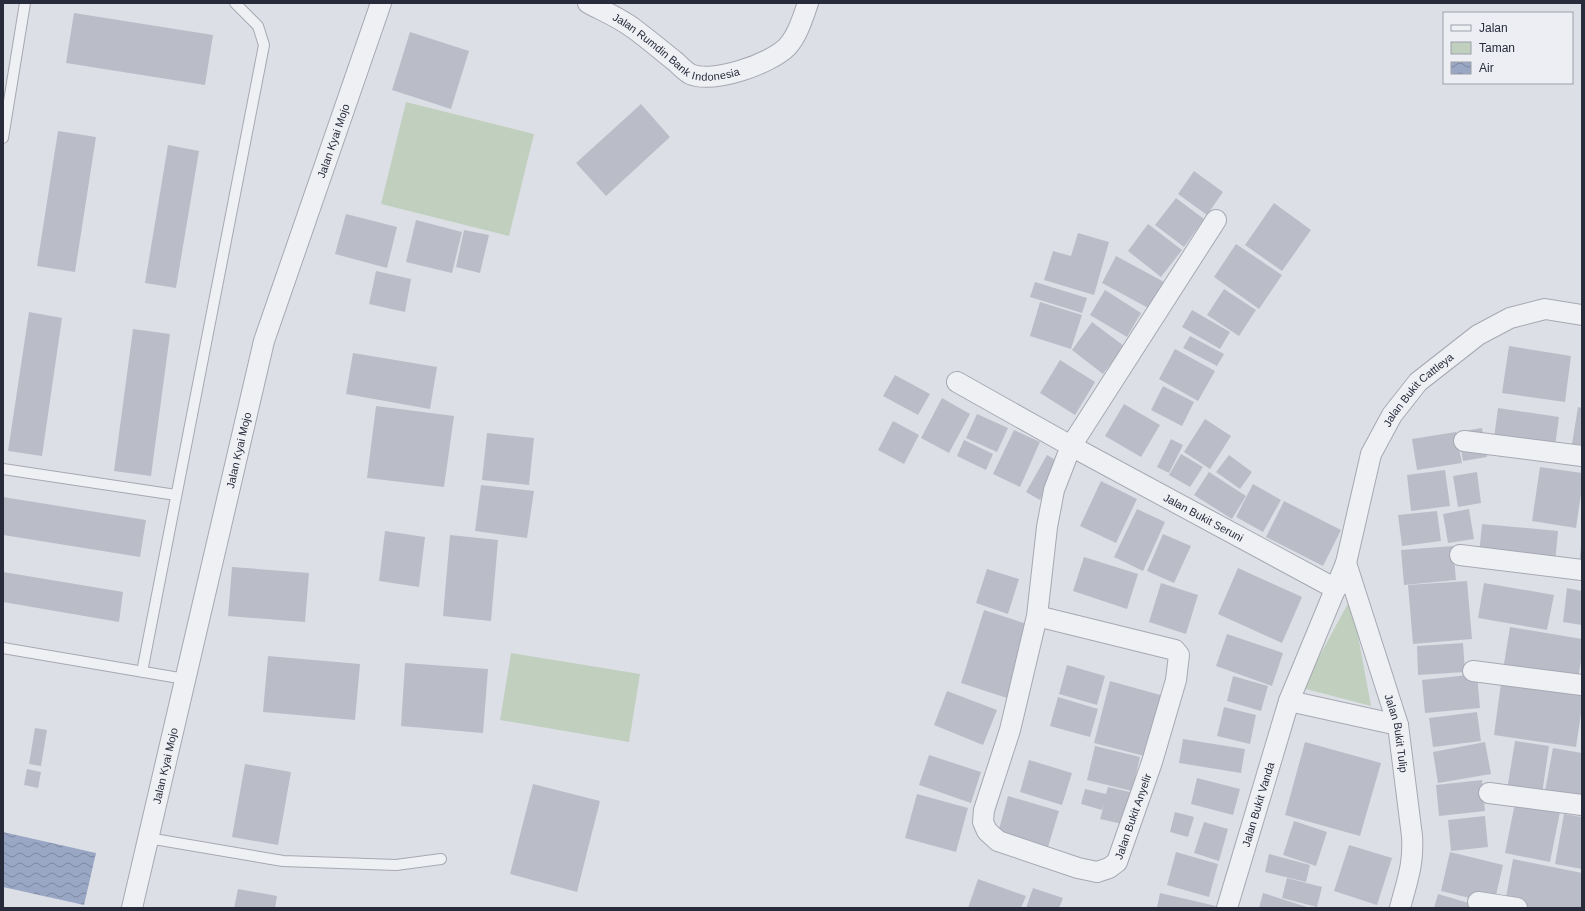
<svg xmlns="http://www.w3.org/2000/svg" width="1585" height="911" font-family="Arial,sans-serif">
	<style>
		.park { fill: #c0cfbe }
		.water { fill: url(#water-waves) }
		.building { fill: #babdc8 }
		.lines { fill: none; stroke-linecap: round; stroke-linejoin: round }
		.lane-casing { stroke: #a6a9b3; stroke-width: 12 }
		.street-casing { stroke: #a6a9b3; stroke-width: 22 }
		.lane { stroke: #eff0f4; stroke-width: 10 }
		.street { stroke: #eff0f4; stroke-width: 20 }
		.labels { text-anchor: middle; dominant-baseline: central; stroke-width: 3.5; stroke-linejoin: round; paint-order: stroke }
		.street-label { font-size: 11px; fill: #272b3b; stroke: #eceef4 }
	</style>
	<defs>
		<pattern id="water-waves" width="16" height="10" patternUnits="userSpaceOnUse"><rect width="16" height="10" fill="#99a7c4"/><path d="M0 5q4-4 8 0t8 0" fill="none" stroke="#7d88a0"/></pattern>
	</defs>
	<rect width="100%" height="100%" fill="#dddfe6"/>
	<!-- park -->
	<path class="park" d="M406 102 534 134 509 236 381 204Z
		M1351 598 1371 706 1302 688Z
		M511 653 640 674 629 742 500 720Z"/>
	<!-- water -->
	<path class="water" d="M3 832 96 853 84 905 3 887Z"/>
	<!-- building -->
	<path class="building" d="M74 13 213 35 205 85 66 63Z
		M410 32 469 51 451 109 392 90Z
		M641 104 670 137 606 196 576 163Z
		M58 131 96 137 75 272 37 266Z
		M168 145 199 151 176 288 145 283Z
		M1194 171 1223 192 1207 215 1178 194Z
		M1176 198 1204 219 1184 247 1155 225Z
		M1274 203 1311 230 1282 271 1245 245Z
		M346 214 397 227 387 268 335 254Z
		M416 220 462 232 452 273 406 262Z
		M1148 224 1182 250 1161 277 1128 251Z
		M464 230 489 235 480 273 456 267Z
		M1078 233 1109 242 1094 295 1044 280 1053 251 1071 256Z
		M1236 244 1282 275 1259 309 1214 277Z
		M1116 256 1166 283 1152 310 1102 283Z
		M376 271 411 279 405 312 369 304Z
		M1035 282 1087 298 1082 313 1030 297Z
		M1224 289 1256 310 1239 336 1207 315Z
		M1105 290 1141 313 1127 337 1090 315Z
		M1040 302 1082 315 1071 349 1030 336Z
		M1192 310 1230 332 1220 349 1182 327Z
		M29 312 62 318 42 456 8 451Z
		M1092 322 1124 346 1103 374 1072 350Z
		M133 329 170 334 151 476 114 471Z
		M1190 336 1224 354 1217 366 1183 348Z
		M1509 346 1571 356 1565 402 1502 393Z
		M1175 349 1215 371 1198 401 1159 379Z
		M353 353 437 367 430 409 346 394Z
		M1060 360 1095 382 1075 415 1040 393Z
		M895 375 930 394 918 415 883 396Z
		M1163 386 1194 402 1182 426 1151 410Z
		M942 398 970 414 949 453 921 438Z
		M1124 404 1160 425 1141 457 1105 436Z
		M376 406 454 416 444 487 367 478Z
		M1578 407 1582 408V445L1572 444Z
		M1498 408 1559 417 1555 447 1494 438Z
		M977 414 1008 428 997 452 966 438Z
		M1205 419 1231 436 1210 469 1184 452Z
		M893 421 919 435 904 464 878 450Z
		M1482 428 1487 457 1463 461 1458 432Z
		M1014 430 1040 442 1020 487 993 474Z
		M1456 432 1462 463 1417 470 1412 439Z
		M487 433 534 438 529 485 482 480Z
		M1171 439 1183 445 1169 473 1157 467Z
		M964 440 993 454 986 470 957 456Z
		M1181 454 1203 467 1190 487 1169 475Z
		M1047 455 1062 464 1040 500 1026 492Z
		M1229 455 1252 472 1240 489 1216 472Z
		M1540 467 1582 473V487L1576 528 1532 521Z
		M1445 470 1450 506 1411 511 1407 475Z
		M1209 472 1246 496 1232 519 1194 495Z
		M1477 472 1481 503 1458 507 1453 476Z
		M1101 481 1137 499 1116 543 1080 526Z
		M1253 484 1281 500 1263 532 1236 517Z
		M481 485 534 491 527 538 475 531Z
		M3 497 146 520 140 557 3 535Z
		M1284 501 1341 530 1323 566 1266 537Z
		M1137 509 1165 522 1143 571 1114 557Z
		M1469 509 1474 539 1448 543 1443 514Z
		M1437 511 1441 541 1402 546 1398 515Z
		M1482 524 1558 531 1555 563 1479 555Z
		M385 531 425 537 419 587 379 581Z
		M1163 534 1191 546 1174 583 1147 571Z
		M450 535 498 540 491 621 443 616Z
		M1581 545H1582V568H1579Z
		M1453 546 1456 580 1404 585 1401 550Z
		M1084 557 1138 574 1127 609 1073 591Z
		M232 567 309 573 305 622 228 616Z
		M1238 568 1302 597 1282 643 1218 614Z
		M987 569 1019 579 1008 614 976 603Z
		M3 572 123 592 119 622 3 602Z
		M1467 581 1472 639 1413 644 1408 585Z
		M1161 583 1198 595 1186 634 1149 622Z
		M1484 583 1554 595 1547 630 1478 618Z
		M1567 588 1582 591V625L1563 622Z
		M984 610 1030 625 1007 698 961 683Z
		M1510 627 1582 639V656L1576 689 1502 676Z
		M1227 634 1283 653 1272 686 1216 666Z
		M1463 643 1465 672 1418 675 1417 646Z
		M268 656 360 664 355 720 263 712Z
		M405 663 488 669 483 733 401 726Z
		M1067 665 1105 676 1097 705 1059 694Z
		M1477 674 1480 708 1425 713 1422 680Z
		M1233 676 1268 686 1261 711 1227 701Z
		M1110 681 1164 696 1148 757 1094 743Z
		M1501 683 1582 695V707L1576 747 1494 735Z
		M947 691 997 710 983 745 934 725Z
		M1058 697 1098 709 1090 737 1050 726Z
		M1224 707 1256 715 1250 744 1217 736Z
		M1477 712 1481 741 1433 747 1429 718Z
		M35 728 47 730 41 766 29 764Z
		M1183 739 1245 749 1241 773 1179 763Z
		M1515 741 1549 746 1541 801 1506 796Z
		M1305 742 1381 763 1360 836 1285 815Z
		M1485 742 1491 774 1438 783 1433 752Z
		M1095 746 1140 757 1132 791 1087 780Z
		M1553 748 1582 753V809L1543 802Z
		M929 755 981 772 971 803 919 785Z
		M1029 760 1072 773 1062 805 1020 792Z
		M245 764 291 772 278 845 232 837Z
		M27 769 41 772 38 788 24 785Z
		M1197 778 1240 789 1233 815 1191 804Z
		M1482 780 1485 811 1439 816 1436 785Z
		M533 784 600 801 577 892 510 874Z
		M1108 787 1130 792 1122 824 1100 819 1104 805 1102 810 1081 804 1085 789 1106 794Z
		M917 794 968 808 956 852 905 838Z
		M1008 796 1059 811 1048 847 998 833Z
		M1515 803 1560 812 1550 862 1505 853Z
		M1175 812 1194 817 1188 837 1170 832Z
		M1564 814 1582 817V869L1555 864Z
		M1485 816 1488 847 1451 851 1448 820Z
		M1294 821 1327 832 1316 866 1283 855Z
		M1204 822 1228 829 1219 861 1194 853Z
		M1349 845 1392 858 1377 905 1334 891Z
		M1176 852 1218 864 1209 897 1167 885Z
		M1450 852 1503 865 1494 904 1441 891Z
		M1269 854 1310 865 1306 882 1265 872Z
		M1513 859 1582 873V908H1504Z
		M1287 878 1322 887 1317 907 1282 898Z
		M978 879 1026 896 1021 908H968Z
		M1033 888 1063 898 1059 908H1026Z
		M238 889 277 896 275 908H234Z
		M1160 893 1216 906 1215 908H1157Z
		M1263 893 1310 908H1259Z
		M1438 894 1486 908H1434Z"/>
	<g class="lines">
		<!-- lane casing -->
		<g class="lane-casing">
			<path id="lane" d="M3 138 25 3
				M3 469 176 495
				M3 648 185 679
				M142 672 264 45 258 26 235 3
				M148 838 283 861 396 865 441 859"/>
		</g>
		<!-- street casing -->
		<g class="street-casing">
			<g id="street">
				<path id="s1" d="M588 3C603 11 620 18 633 28 648 39 662 51 676 62 680 66 685 71 690 74 713 84 770 64 787 47 798 35 803 17 808 3"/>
				<path id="s2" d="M1216 220 1071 446 1336 589"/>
				<path id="s3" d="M957 382 1071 446 1054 490 1047 527 1037 616 1010 730 984 810 983 822 987 831 998 841 1078 868 1097 872 1109 868 1117 862 1152 762 1176 680 1179 655 1175 650 1037 616"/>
				<path d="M1464 441 1582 456"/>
				<path d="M1460 555 1582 570"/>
				<path id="s4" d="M1346 563 1398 725 1412 836C1414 864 1407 881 1400 908"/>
				<path d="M1473 671 1582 685"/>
				<path d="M1289 701 1398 725"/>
				<path d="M1489 793 1582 805"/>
				<path d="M1478 902 1517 908"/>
				<path id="s5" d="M132 908 264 341 381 3"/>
				<path id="s6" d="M1227 908 1289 701 1346 563 1371 454 1392 415 1418 382 1478 335 1510 318 1545 309 1582 315"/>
			</g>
		</g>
		<!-- lane -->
		<use href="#lane" class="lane"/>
		<!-- street -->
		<use href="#street" class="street"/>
	</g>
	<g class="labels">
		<!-- street labels -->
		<g class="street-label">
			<text stroke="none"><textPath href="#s1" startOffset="102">Jalan Rumdin Bank Indonesia</textPath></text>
			<text stroke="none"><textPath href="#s5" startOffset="794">Jalan Kyai Mojo</textPath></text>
			<text stroke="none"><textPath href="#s6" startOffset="558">Jalan Bukit Cattleya</textPath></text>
			<text stroke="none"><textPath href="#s5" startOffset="470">Jalan Kyai Mojo</textPath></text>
			<text stroke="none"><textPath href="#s2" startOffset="419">Jalan Bukit Seruni</textPath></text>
			<text stroke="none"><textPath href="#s4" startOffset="178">Jalan Bukit Tulip</textPath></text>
			<text stroke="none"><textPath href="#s5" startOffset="146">Jalan Kyai Mojo</textPath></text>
			<text stroke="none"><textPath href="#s6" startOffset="108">Jalan Bukit Vanda</textPath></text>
			<text stroke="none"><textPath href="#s3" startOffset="718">Jalan Bukit Anyelir</textPath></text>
		</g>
	</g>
	<!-- border -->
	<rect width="1585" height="911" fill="none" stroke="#272b3b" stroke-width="8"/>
	<!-- legend -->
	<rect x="1443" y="12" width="130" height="72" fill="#eceef4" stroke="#9da0aa"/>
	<rect x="1451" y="25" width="20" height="6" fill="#eff0f4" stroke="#9da0aa"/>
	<text x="1479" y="32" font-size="12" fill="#272b3b">Jalan</text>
	<rect x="1451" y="42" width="20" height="12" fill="#c0cfbe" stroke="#9da0aa"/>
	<text x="1479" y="52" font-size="12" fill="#272b3b">Taman</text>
	<rect x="1451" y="62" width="20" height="12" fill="url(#water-waves)" stroke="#9da0aa"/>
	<text x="1479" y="72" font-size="12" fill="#272b3b">Air</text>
</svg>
